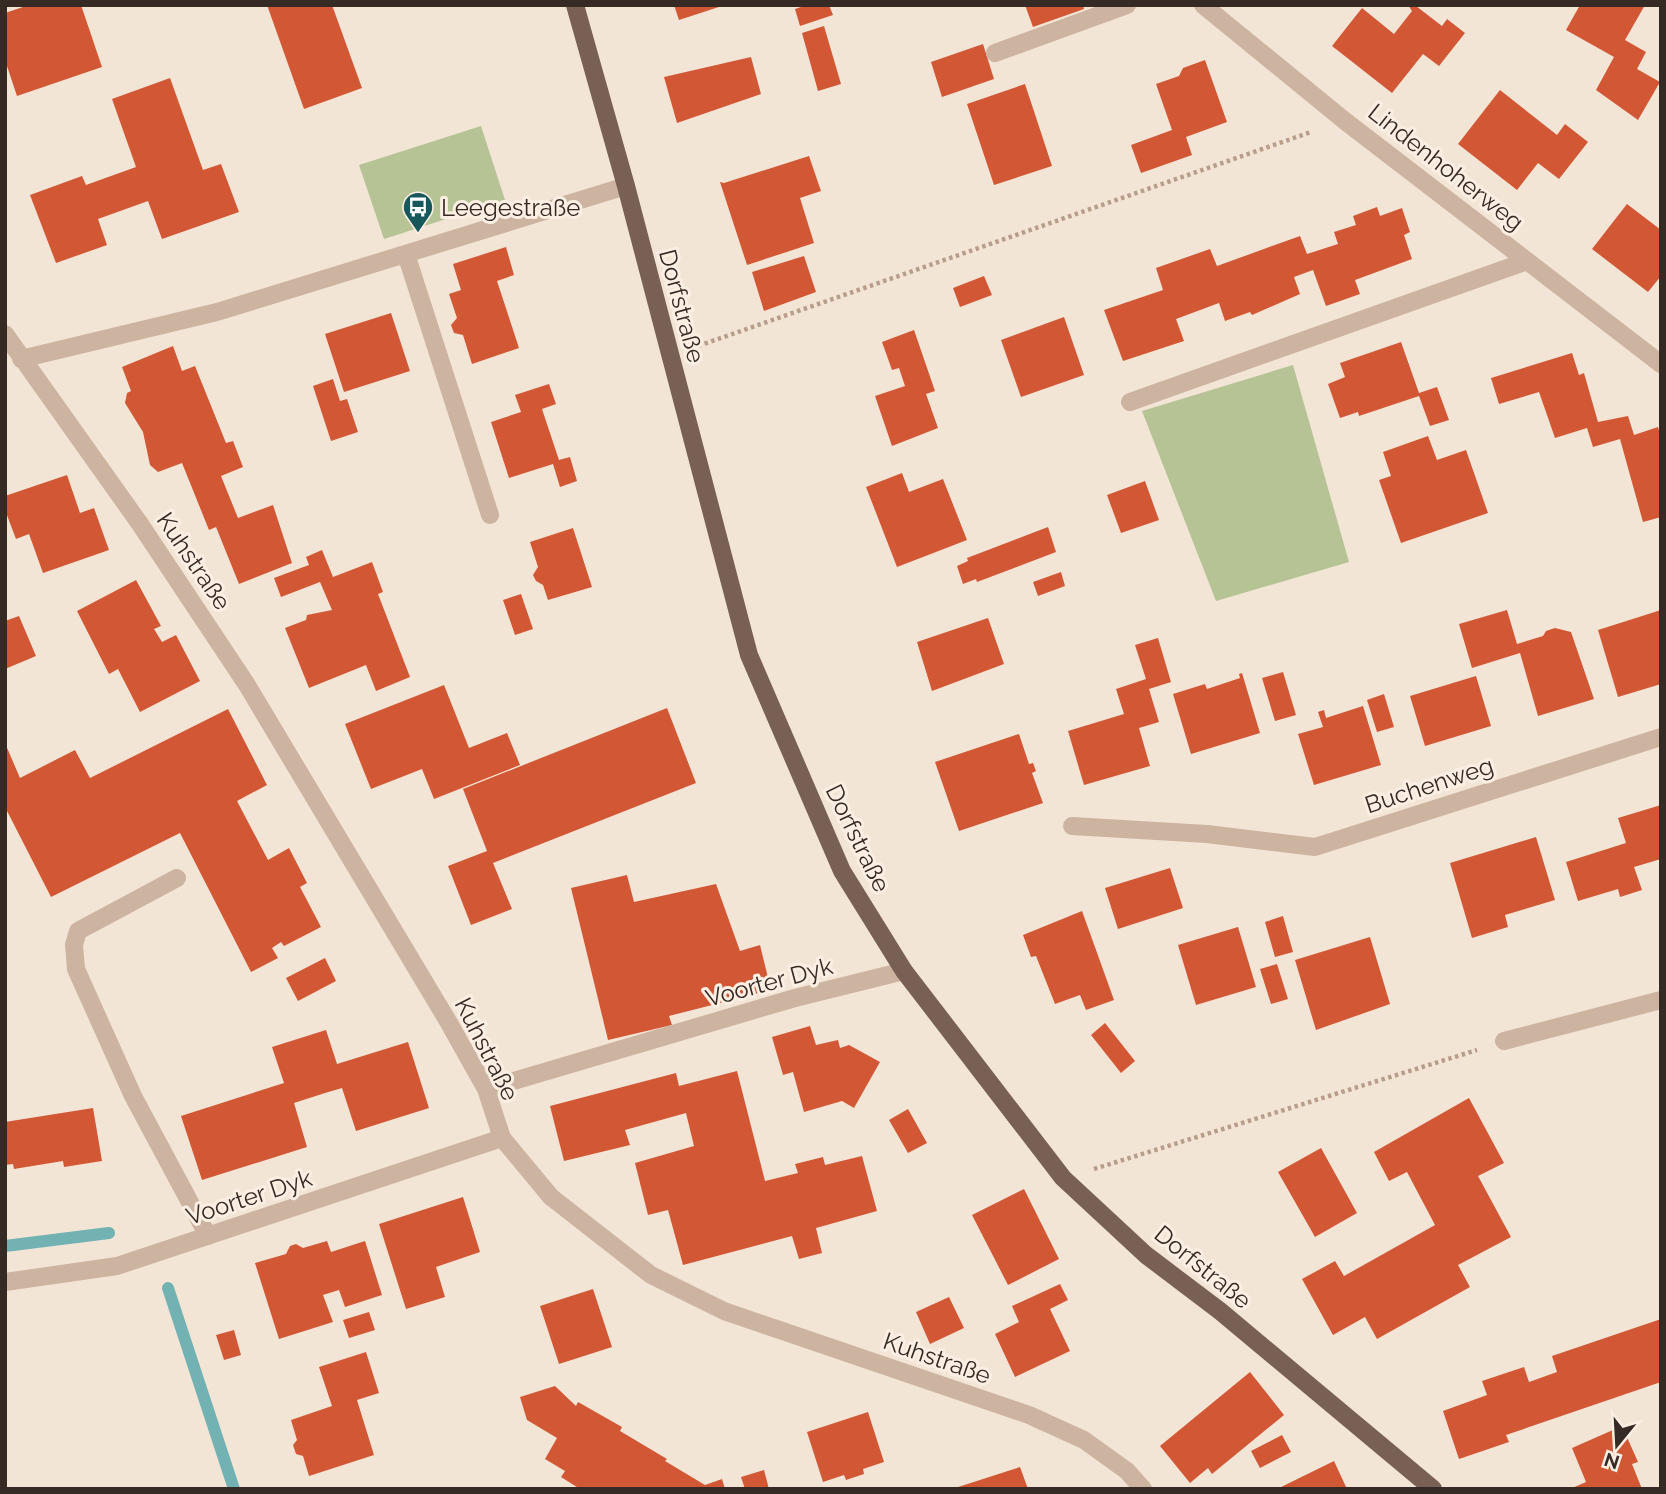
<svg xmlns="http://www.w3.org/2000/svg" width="1666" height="1494" font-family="Raleway,sans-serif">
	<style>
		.green { fill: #b5c395 }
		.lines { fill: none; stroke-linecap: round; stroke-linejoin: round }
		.stream { stroke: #72b2b3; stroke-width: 12 }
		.building { fill: #d25735 }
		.path { stroke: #b89d8b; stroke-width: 4.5; stroke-dasharray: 3.5 3.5; stroke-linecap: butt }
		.minor { stroke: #ccb4a1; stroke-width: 18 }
		.major { stroke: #796054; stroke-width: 18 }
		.labels { text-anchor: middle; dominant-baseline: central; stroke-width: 6; stroke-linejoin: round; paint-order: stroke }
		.street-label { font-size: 24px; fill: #362a25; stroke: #fbefe3 }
		.poi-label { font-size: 24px; fill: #362a25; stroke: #fbefe3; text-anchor: start }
	</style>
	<rect width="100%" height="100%" fill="#f3e5d6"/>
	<!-- green -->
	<path class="green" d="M481 126 505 200 384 239 359 165Z
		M1293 365 1349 562 1216 601 1142 411Z"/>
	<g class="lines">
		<!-- stream -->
		<path class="stream" d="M5 1246 109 1233
			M168 1288 234 1489"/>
	</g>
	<!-- building -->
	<path class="building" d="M29 5H81L102 67 17 96 5 60V13Z
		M267 5H332L362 88 304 109Z
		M674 5H722V6L679 20Z
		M807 5H829L833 15 800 26 795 9Z
		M1025 5H1083L1084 9 1033 27Z
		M1408 5 1416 6 1442 26 1447 19 1465 33 1439 66 1423 54 1392 93 1332 46 1362 8 1394 34 1412 11Z
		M1580 5H1645L1625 40 1646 52 1637 69 1660 82 1638 120 1596 90 1614 57 1566 30Z
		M824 26 841 84 818 91 802 33Z
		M983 44 994 79 942 97 931 62Z
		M751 57 761 94 677 123 664 77Z
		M1205 60 1227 122 1186 137 1192 155 1141 173 1131 145 1172 130 1156 84 1179 76 1183 68Z
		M170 78 203 170 221 164 239 212 162 239 148 201 98 219 107 245 56 263 30 195 82 176 86 185 136 167 112 99Z
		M1025 84 1052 166 994 185 967 104Z
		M1500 90 1557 135 1565 124 1588 142 1559 179 1538 163 1517 190 1458 144Z
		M809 156 821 191 800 198 814 243 747 265 720 182 724 183Z
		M1627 204 1661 230V276L1648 292 1592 249Z
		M1377 207 1380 216 1402 208 1410 232 1404 235 1412 259 1355 280 1360 294 1326 306 1313 270 1294 277 1300 294 1252 315 1250 312 1225 321 1219 303 1176 319 1184 341 1123 361 1104 310 1163 290 1156 268 1210 249 1217 266 1300 236 1307 254 1338 244 1334 232 1356 225 1353 216Z
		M506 247 514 275 497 281 519 348 472 364 463 335 454 333 451 325 457 318 449 294 461 290 453 264Z
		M804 256 816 292 764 311 752 272Z
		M984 276 992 295 960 307 953 288Z
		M391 313 410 371 344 392 325 334Z
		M1064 317 1084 375 1021 397 1001 340Z
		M914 330 935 391 926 394 938 428 892 446 875 396 905 386 899 368 892 370 882 342Z
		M1401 342 1419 393 1437 387 1449 420 1430 426 1419 396 1359 416 1358 412 1340 418 1328 384 1345 377 1340 363Z
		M173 346 182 371 195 366 226 443 233 441 243 467 221 476 238 518 273 505 292 563 239 584 216 527 209 530 182 463 158 472 150 465 143 432 125 403 127 393 131 391 122 367Z
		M1572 353 1579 375 1584 373 1598 422 1628 416 1634 435 1658 427 1661 438V517L1643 522 1620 439 1593 447 1587 428 1555 438 1539 392 1499 404 1491 378Z
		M333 379 340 401 347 399 358 432 331 441 313 386Z
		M549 384 556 404 542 409 559 460 570 457 577 481 560 487 553 464 509 478 491 422 521 412 515 395Z
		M1428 436 1437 460 1466 450 1488 513 1401 543 1379 480 1391 476 1383 452Z
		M902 473 909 492 943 479 967 540 897 567 866 487Z
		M67 475 80 513 94 508 109 550 43 573 29 534 16 539 5 510V496Z
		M1145 481 1159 520 1121 533 1107 495Z
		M1048 527 1056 552 977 582 976 579 963 584 957 566 968 561 967 558Z
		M573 528 592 587 548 600 543 585 536 581 533 575 538 567 530 542Z
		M322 550 333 577 372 562 383 592 378 594 410 677 376 691 366 665 309 688 285 628 306 620 307 615 332 610 320 582 281 597 274 578 309 565 306 557Z
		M1061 572 1065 586 1038 596 1033 582Z
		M136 580 161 626 154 629 162 642 176 635 200 681 140 712 118 669 109 674 77 611Z
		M521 594 533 629 515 635 503 600Z
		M1507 610 1517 644 1543 636 1546 631 1555 628 1571 632 1594 699 1538 716 1520 653 1472 668 1459 624Z
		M1661 610V684L1618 697 1598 630Z
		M19 616 36 656 5 669V621Z
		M988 618 1004 664 932 691 917 642Z
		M1158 638 1171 682 1149 689 1159 722 1139 728 1150 766 1084 785 1068 731 1124 714 1116 689 1146 679 1135 645Z
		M1283 672 1296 715 1275 721 1262 678Z
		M1242 673 1260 733 1191 754 1173 694 1205 684 1207 689 1240 678 1239 674Z
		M1476 676 1491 726 1425 746 1410 696Z
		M444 685 469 748 507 733 520 765 434 799 422 769 371 789 345 724Z
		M1384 694 1394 727 1377 732 1367 700Z
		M1363 706 1381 765 1314 785 1298 734 1323 727 1318 712 1324 710 1326 718Z
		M667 708 696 783 493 863 512 909 471 925 448 866 487 851 463 789Z
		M228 709 267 785 237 801 268 860 289 848 307 883 300 887 321 927 284 946 281 942 272 948 278 958 251 972 180 833 51 897 5 807V743L20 778 75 750 90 778Z
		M1019 734 1029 764 1033 763 1036 771 1032 773 1043 803 959 831 935 762Z
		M1661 805V859L1634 867 1642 890 1620 897 1618 889 1578 901 1566 862 1626 843 1618 818Z
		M1536 837 1555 900 1505 915 1508 927 1472 938 1450 863Z
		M1170 868 1183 908 1118 929 1105 888Z
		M627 875 634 902 716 884 740 951 760 945 771 990 669 1016 672 1025 608 1040 571 888Z
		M1082 911 1114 1000 1086 1010 1080 995 1055 1004 1036 956 1031 957 1023 935Z
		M1283 916 1293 952 1275 957 1265 922Z
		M1238 927 1256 987 1196 1005 1178 945Z
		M1370 937 1390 1004 1316 1030 1295 960Z
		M325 958 336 981 298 1001 286 978Z
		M1277 964 1288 999 1271 1004 1260 969Z
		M1105 1023 1135 1061 1121 1073 1091 1035Z
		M810 1026 816 1045 838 1040 840 1048 849 1045 880 1062 854 1108 842 1101 804 1112 793 1072 783 1075 772 1037Z
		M326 1030 337 1064 408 1042 429 1108 356 1131 342 1088 325 1093 294 1103 307 1147 202 1180 181 1116 284 1083 272 1047Z
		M737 1071 765 1181 798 1173 795 1164 823 1157 825 1165 862 1156 877 1211 816 1228 822 1253 799 1259 792 1236 683 1265 668 1210 648 1215 635 1163 694 1146 686 1113 625 1130 630 1145 564 1161 550 1106 676 1073 679 1086Z
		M1469 1098 1504 1163 1478 1176 1511 1237 1458 1265 1470 1287 1377 1339 1365 1317 1333 1335 1302 1279 1335 1261 1344 1276 1435 1225 1407 1172 1389 1181 1374 1152Z
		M93 1108 102 1161 64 1167 63 1161 14 1169 13 1164 5 1165V1122Z
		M908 1109 927 1143 908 1153 889 1120Z
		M1321 1148 1357 1213 1315 1237 1278 1172Z
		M1024 1189 1059 1259 1008 1285 972 1215Z
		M463 1197 480 1252 436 1267 445 1297 406 1309 379 1224Z
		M327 1241 331 1252 365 1241 382 1295 345 1307 339 1290 323 1295 333 1322 279 1339 255 1263 286 1254 290 1246 296 1244 303 1248Z
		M1060 1284 1068 1300 1050 1309 1070 1351 1015 1377 995 1334 1019 1322 1012 1306Z
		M593 1289 612 1347 559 1364 540 1306Z
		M949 1297 964 1328 930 1344 916 1312Z
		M369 1312 375 1330 349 1338 343 1320Z
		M1661 1319V1382L1506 1435 1509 1442 1459 1459 1443 1411 1487 1395 1482 1381 1524 1367 1529 1382 1557 1372 1552 1356Z
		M234 1330 241 1355 224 1360 216 1335Z
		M366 1352 379 1393 357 1400 374 1455 309 1476 303 1456 296 1454 293 1445 297 1440 291 1420 332 1406 319 1367Z
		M1250 1372 1284 1415 1212 1474 1208 1468 1190 1483 1160 1446Z
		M555 1386 576 1406 578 1402 622 1427 620 1431 667 1459 665 1461 705 1485 722 1479 725 1489H580L561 1477 565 1471 545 1459 557 1438 527 1420 520 1397Z
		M868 1412 884 1462 863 1469 864 1474 846 1480 844 1475 823 1482 807 1432Z
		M1622 1426 1638 1462 1632 1464 1642 1489H1570L1586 1482 1572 1448Z
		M1282 1435 1291 1452 1260 1468 1251 1451Z
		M1334 1461 1347 1489H1277Z
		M1020 1467 1028 1489H955V1488Z
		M764 1470 769 1489H745L741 1477Z"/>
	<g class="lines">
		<!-- path -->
		<path class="path" d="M698 346 1311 132
			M1094 1169 1477 1050"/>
		<!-- minor -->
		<path class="minor" d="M1203 5 1345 121 1661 364
			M995 53 1127 5
			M406 254 490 515
			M5 334 140 524 247 685 449 1023 486 1089 502 1138 551 1197 651 1275 724 1311 1029 1415 1084 1440 1127 1471 1143 1489
			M21 359 217 312 626 186
			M1130 402 1527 261
			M1072 826 1207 834 1315 847 1661 737
			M177 878 78 931 74 945 76 969 133 1096 208 1236
			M1504 1041 1661 1000
			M486 1089 795 998 904 971
			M5 1282 117 1266 502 1138"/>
		<!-- major -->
		<path class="major" d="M575 5 626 186 749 655 842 871 904 971 1063 1178 1146 1255 1220 1311 1433 1489"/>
	</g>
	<!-- icons -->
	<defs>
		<g id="bus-pin" transform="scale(1.575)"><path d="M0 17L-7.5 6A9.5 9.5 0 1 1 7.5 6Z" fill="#16585b" stroke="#fbefe3"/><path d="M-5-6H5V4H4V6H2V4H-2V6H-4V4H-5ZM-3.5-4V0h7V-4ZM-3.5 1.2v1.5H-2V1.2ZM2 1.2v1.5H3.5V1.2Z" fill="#fff"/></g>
	</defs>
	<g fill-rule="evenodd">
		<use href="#bus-pin" x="418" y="207"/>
	</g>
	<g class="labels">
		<!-- street labels -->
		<g class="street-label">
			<text transform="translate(1446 167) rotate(38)">Lindenhoherweg</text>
			<text transform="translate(682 306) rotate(75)">Dorfstraße</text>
			<text transform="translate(194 561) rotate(56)">Kuhstraße</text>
			<text transform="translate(1429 785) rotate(-18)">Buchenweg</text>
			<text transform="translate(858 838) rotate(64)">Dorfstraße</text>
			<text transform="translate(769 982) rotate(-15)">Voorter Dyk</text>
			<text transform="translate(487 1049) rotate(63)">Kuhstraße</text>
			<text transform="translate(249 1197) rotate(-18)">Voorter Dyk</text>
			<text transform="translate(1203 1267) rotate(39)">Dorfstraße</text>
			<text transform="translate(937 1358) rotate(19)">Kuhstraße</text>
		</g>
		<!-- poi labels -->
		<g class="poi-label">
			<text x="441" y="207">Leegestraße</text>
		</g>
	</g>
	<!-- border -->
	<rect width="1666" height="1494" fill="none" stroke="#362a25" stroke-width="14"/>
	<!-- north arrow -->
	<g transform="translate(1617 1445) rotate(198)" stroke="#fbefe3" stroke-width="5" paint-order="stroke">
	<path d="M0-5L12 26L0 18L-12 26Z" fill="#362a25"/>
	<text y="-10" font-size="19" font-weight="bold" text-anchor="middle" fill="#362a25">N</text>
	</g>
</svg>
